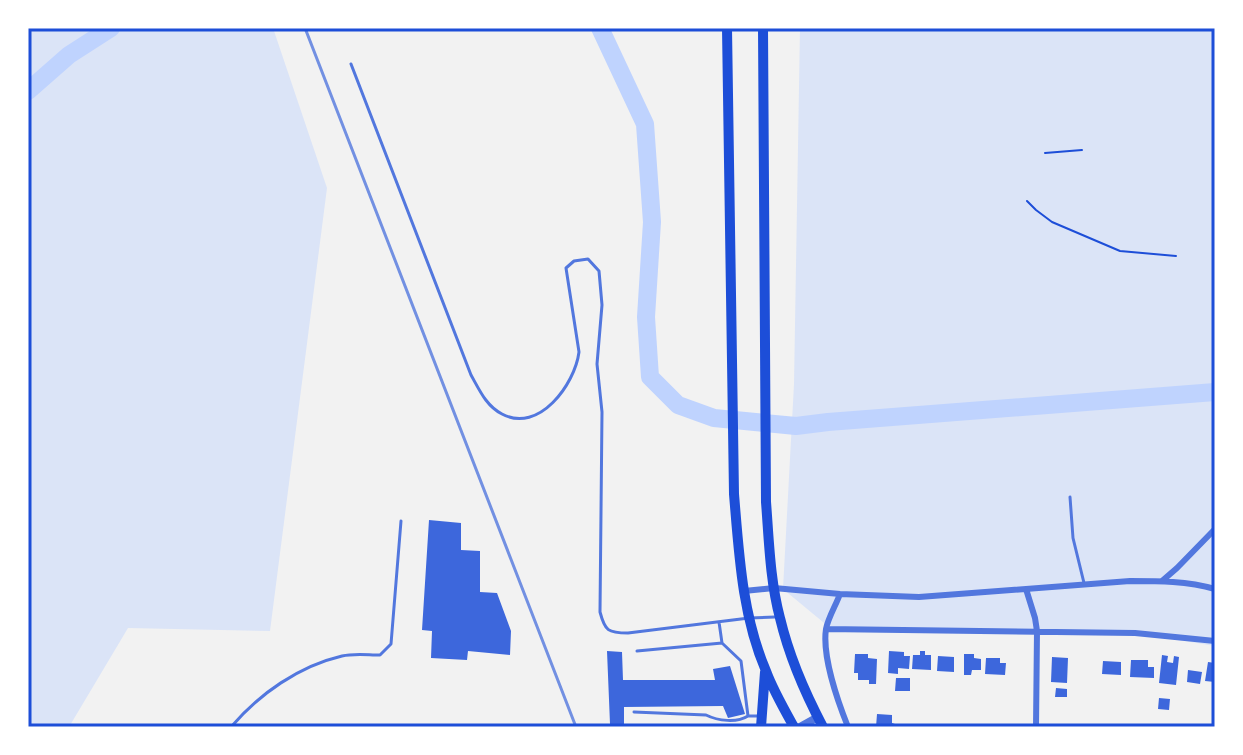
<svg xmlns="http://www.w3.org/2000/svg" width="1243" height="755" font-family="'Playfair Display',serif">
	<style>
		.green { fill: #dbe4f7 }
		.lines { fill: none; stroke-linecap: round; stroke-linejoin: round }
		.river { stroke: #bfd3fe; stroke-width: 18 }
		.building { fill: #3d67dc }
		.path { stroke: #1d4ed8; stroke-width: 2 }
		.service { stroke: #5277de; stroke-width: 3 }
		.minor { stroke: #5277de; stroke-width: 6 }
		.tertiary { stroke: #5277de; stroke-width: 8 }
		.primary { stroke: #1d4ed8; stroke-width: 10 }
		.rail { stroke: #7290e2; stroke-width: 3 }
		.neatline { fill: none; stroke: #1d4ed8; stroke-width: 3 }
	</style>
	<rect width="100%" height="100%" fill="#f2f2f2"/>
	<!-- green -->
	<path class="green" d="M28 28H273L327 188 270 631 128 628 69 727H28Z
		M800 28H1215V646L1135 633 829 627 783 589 794 384Z"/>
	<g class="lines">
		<!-- river -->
		<path class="river" d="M600 28 645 124 652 222 646 317 650 377 678 405 714 418 796 426 828 422 1215 392
			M28 91 69 55 111 28"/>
	</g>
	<!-- building -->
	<path class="building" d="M429 520 461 523V550L480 551V592L497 593 511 631 510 655 468 651 467 660 431 658 432 631 422 630Z
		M607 651 622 652 623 680H715L713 669 730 666 745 714 728 718 723 706 624 707V725L610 724Z
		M889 651 904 652V656H910L909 669 898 668V674L888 673Z
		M920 651H925V655H931V670L912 669 913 655H920Z
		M855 654H868V658L877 659 876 684H869V680H858V673H854Z
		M964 654H974V658L981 659V670H972L971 675H964Z
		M1162 655 1168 656 1167 662 1173 663 1174 656 1179 657 1176 685 1159 683Z
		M938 656 954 657V672L937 671Z
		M1052 657 1068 658 1067 683 1051 682Z
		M986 658H1000V663H1006L1005 675 985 674Z
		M1131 660H1148V667H1154V678L1130 677Z
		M1103 661 1121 662V675L1102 674Z
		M1208 662 1215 663V682L1205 681Z
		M1188 670 1202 672 1200 684 1187 682Z
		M896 678H910V691H895Z
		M1056 688 1067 689V697H1055Z
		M1159 698 1170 699 1169 710 1158 709Z
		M877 714 892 715V723L895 724V727H876Z"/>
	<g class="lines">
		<!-- path -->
		<path class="path" d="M1045 153 1082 150
			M1027 201 1036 210 1052 222 1120 251 1176 256"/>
		<!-- service -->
		<path class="service" d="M351 64 471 375C479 389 486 406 502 414 539 434 575 384 579 352L566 268 574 261 588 259 599 271 602 305 597 364 602 412 600 612C605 631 608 633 628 633L749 618 775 617
			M1070 497 1073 538 1084 583
			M719 622 722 643 741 661 748 716H757
			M637 651 722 643
			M634 712 706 715C718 721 737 723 748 716
			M231 727C259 694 299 666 342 656 354 653 368 655 380 655L391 644 401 521"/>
		<!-- minor -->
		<path class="minor" d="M1162 581 1177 568 1215 529
			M1026 589 1035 618 1037 631 1036 727
			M744 591 774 588 840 594 919 597 1130 581C1159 581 1187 581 1215 589
			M840 594C836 605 828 618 826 629 822 656 838 702 848 727
			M826 629 1135 633 1215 641"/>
		<!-- tertiary -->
		<path class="tertiary" d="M800 727 818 717"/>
		<!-- primary -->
		<path class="primary" d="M727 28 734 494C739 554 742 615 766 671 773 690 784 709 794 727
			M763 28 766 502C769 540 770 581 780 618 789 656 805 693 823 727
			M761 727 765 672"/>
		<!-- rail -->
		<path class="rail" d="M305 28 576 727"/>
	</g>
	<!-- border -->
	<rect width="1243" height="755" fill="none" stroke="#ffffff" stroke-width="60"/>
	<rect x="30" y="30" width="1183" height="695" class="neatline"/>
</svg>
